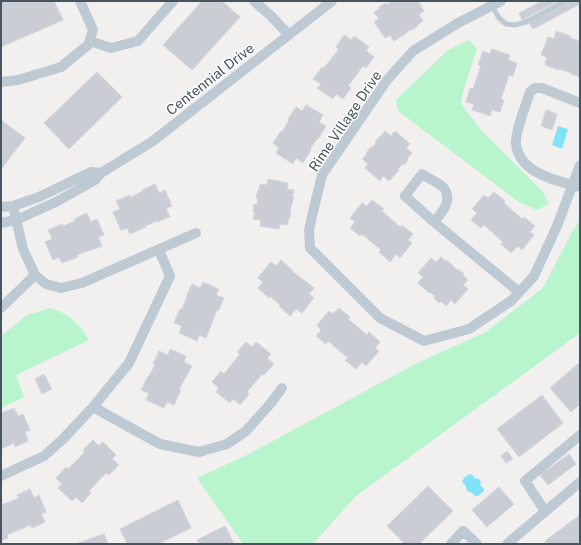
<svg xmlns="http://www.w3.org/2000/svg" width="581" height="545" font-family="'Public Sans',sans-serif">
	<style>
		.green { fill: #b8f5cd }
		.water { fill: #80e3f7 }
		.building { fill: #caced4; stroke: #d2d5db }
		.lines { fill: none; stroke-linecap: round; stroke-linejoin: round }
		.lane { stroke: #becad3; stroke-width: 5 }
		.street { stroke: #becad3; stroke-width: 10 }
		.labels { text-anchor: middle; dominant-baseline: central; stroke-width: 3; stroke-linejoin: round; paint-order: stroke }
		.street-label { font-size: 14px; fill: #45545f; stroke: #fff }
	</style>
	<rect width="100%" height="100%" fill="#f2efef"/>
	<!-- green -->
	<path class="green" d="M469 40 477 49 463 92 461 104 482 131 543 192 549 204 537 210 519 202 398 111 396 100 448 50Z
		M580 220V333L356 496 313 544H243L197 478 247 455 415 364 484 333 543 288 573 230Z
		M51 308 67 315 81 328 89 340 16 375 24 397 1 408V336L27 315Z"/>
	<!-- water -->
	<path class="water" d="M558 126 568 129 562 149 552 145Z
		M471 474 475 478 479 479 481 482 480 485 484 489V491L478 496H475L472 493 467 491 466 488V486L462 482C463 478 467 475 471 474Z"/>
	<!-- building -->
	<path class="building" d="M2 1H54L63 20 1 47V2Z
		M202 1H222L240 17 192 70 163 45Z
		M392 1H418L424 11 419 15 423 21 417 25 418 26 412 30V29L406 32 407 33 394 41 390 35 385 38 374 22 379 19 374 12 380 9 379 7 386 3 387 5Z
		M542 1H558L522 20 519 13Z
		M571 1H580V4L533 29 529 23Z
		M556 31 570 36V38L580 41V77L571 74V73L559 69V70L545 65 547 57 541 55 548 37 554 39Z
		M344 35 351 40 354 36 369 47 366 51 374 57 366 68 363 66 348 86 351 88 343 99 336 94 333 99 317 88 321 84 313 79 322 67 324 68 339 49 336 47Z
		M492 49 510 55 508 60 517 63 513 76 509 75 501 99 504 100 500 112 492 110 490 116 472 110 474 104 466 102 470 88 473 89 481 65H478L483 51 490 54Z
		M97 72 122 97 69 149 44 123Z
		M306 105 323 115 319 122 326 126 318 139H317L310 149 311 150 303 163 296 158 293 164 276 153 279 148 273 143 281 131 282 132 289 120 288 119 296 107 302 111Z
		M546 110 557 114 552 130 541 126Z
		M1 120 25 138 1 169Z
		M385 131 391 136 395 131 410 144 406 148 412 153 407 159 408 160 404 165 403 164 398 169 399 170 389 181 383 176 380 181 365 168 368 164 362 159 367 154 366 153 371 147 372 148 376 143 375 142 380 136H381Z
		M268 179 288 183 287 189 294 190 292 197H294L290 210 291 211 290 218H289L287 225 280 224 279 229 260 226 261 220 253 219 255 212H253L254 204H257L258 198H256L258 190H259L260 184 267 185Z
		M155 184 159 193 165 190 172 206 166 208 170 217 157 222V221L145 226 146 227 130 234 127 228 121 230 113 212 120 209 116 201 130 195 131 197 143 191 142 190Z
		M494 192 505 201 504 203 522 219 524 217 535 226 530 232 534 235 522 250 518 246 511 253 501 244 503 242 484 225 481 228 471 220 477 213 472 209 484 195 488 198Z
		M372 200 384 209 382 211 400 227 402 225 413 234 408 240 412 243 400 258 396 254 390 262 379 252 381 250 362 234 360 236 350 228 355 222 350 218 362 203 367 206Z
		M87 213 91 222 97 219 104 235 98 237 102 246 89 251V250L77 255 78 257 62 263 59 257 53 260 45 242 52 239 48 230 62 224 63 226 75 221 74 219Z
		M441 257 446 262 447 260 457 270 458 269 464 274 463 275 468 280 463 285 468 289 455 304 451 300 446 306 441 301 439 303 434 298 435 296 430 292 429 293 418 283 423 277 418 273 431 258 436 262Z
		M281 260 292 270V271L314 288 309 294 314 298 302 313 296 309 290 316 279 306 280 305 270 296 269 298 258 288 263 282 258 278 271 262 276 266Z
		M203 282 219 289 216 295 224 298 218 311 217 310 206 338 199 335 197 341 179 333 182 326 174 323 180 309H182L187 297H186L192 284 200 288Z
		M339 308 350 317 348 319 367 335 369 332 380 342 375 348 379 351 366 366 362 362 356 369 345 360 348 358 328 341 326 344 316 336 321 330 317 325 329 311 333 314Z
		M246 342 252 347 256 342 271 354 267 358 274 364 264 375 262 374 247 392 249 394 240 405 233 399 230 403 216 392 219 388 212 382 221 371 224 374 240 354 237 352Z
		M170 349 186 356 184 362 192 366 179 389 181 390 174 405 167 402 164 408 146 400 149 393 141 390 148 376H149L155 365 153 364 159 351 168 355Z
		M580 362V404L571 412 550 388Z
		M44 374 52 389 42 394 35 379Z
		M542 395 563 423 519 457 497 429Z
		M14 408 18 416 23 414 30 430 25 432 28 441 15 447 14 443 1 449V417L2 416 1 413Z
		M93 440 99 446 103 442 116 455 112 459 119 465 109 475 106 473 89 491 91 493 82 503 76 497 72 501 58 488 62 484 56 478 66 467 68 469 85 452 83 450Z
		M507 451 513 459 506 463 501 456Z
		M569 454 576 464 548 485 540 475Z
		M428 486 453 511 419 544H405L387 526Z
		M499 487 514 504 487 527 472 510Z
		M30 489 34 498 39 495 46 512 41 514 45 522 32 528 30 525 7 535 8 538 1 541V505L19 498 17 495Z
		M178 500 191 528 158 544H127L120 529Z
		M580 515V544H547L545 541Z
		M225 526 234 544H199L197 540Z
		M104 534 108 544H75Z"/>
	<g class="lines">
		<!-- lane -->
		<path class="lane" d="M492 6 499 18 506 24 515 25 526 22 565 1"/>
		<!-- street -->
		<path class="street" d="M254 1 271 16 289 35
			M501 1 458 23 413 51 387 80 322 175 313 212 309 230 310 248 380 318 424 341 469 329 511 301 534 276 557 226 580 165
			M90 41 111 48 138 41 173 1
			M1 82 18 80 61 67 88 45 93 30 80 1
			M580 103 542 88H535L530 92C526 105 515 131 516 143 518 173 557 181 580 187
			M101 173 153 141 332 1
			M13 206 23 249 35 275 46 284 61 288 82 283 196 233
			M1 207 13 206 39 197 91 172 101 173 95 180 56 202 16 220 1 223
			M434 222C442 212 453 201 444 188 441 184 426 177 422 174L405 196 434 222 519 292
			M1 308 35 275
			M93 407 160 444 199 452 227 444 246 431 271 403 282 388
			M1 476 44 456 63 439 93 407 129 363 170 276 159 250
			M545 511 525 481 580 435
			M451 544 463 531 477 544
			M507 544 580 482"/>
	</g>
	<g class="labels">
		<!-- street labels -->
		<g class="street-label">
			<text transform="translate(210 79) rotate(-38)">Centennial Drive</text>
			<text transform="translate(345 121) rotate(-56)">Rime Village Drive</text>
		</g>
	</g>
	<!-- border -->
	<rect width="581" height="545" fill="none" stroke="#45545f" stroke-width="4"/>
</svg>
